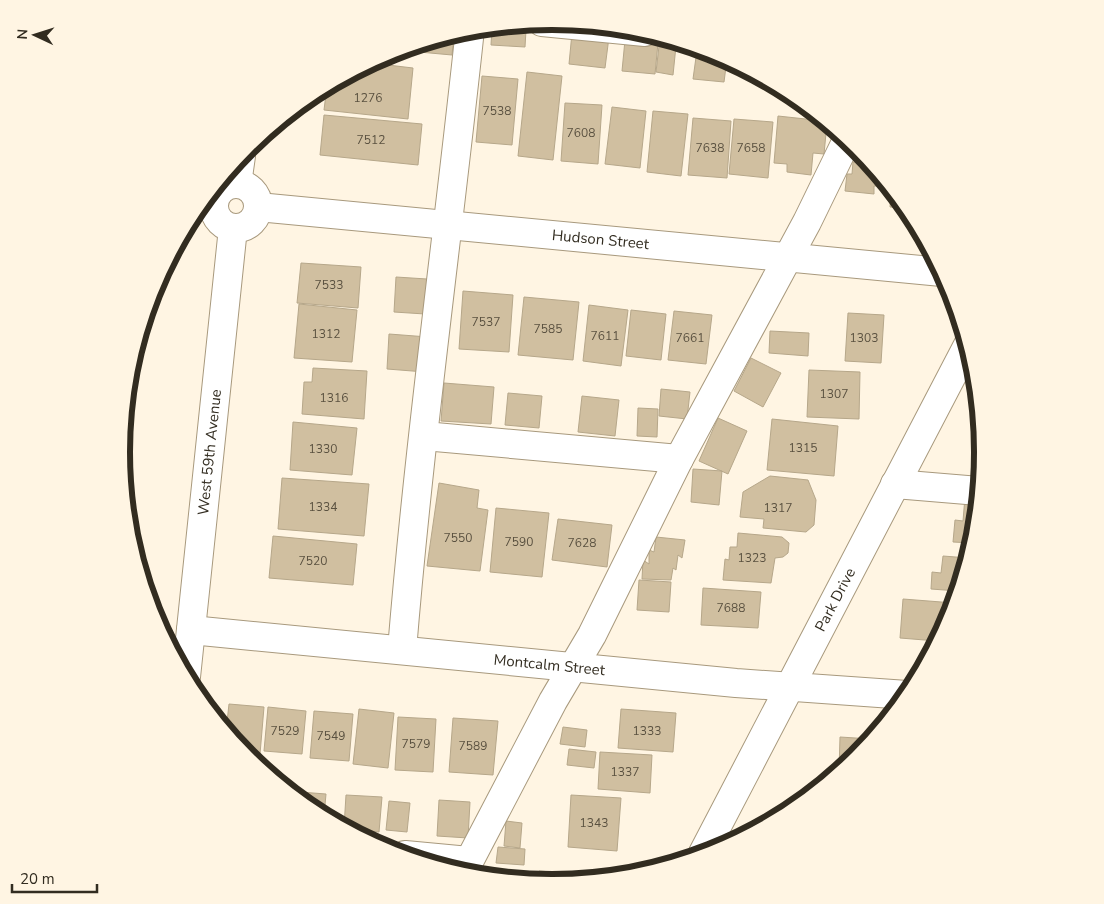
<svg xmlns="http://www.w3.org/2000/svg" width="1104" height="904" font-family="'Nunito Sans',sans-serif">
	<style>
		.building { fill: #d0bfa0; stroke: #b6a78a }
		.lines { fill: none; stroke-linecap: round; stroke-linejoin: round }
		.minor-casing { stroke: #a8997d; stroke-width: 30 }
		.minor { stroke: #fff; stroke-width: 28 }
		.labels { text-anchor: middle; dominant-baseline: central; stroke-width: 4; stroke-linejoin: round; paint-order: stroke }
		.number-label { font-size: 12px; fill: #5a5140 }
		.street-label { font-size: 15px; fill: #322c20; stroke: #fff5e3 }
		.rim { fill: none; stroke: #322c20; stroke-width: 6 }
	</style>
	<rect width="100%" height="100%" fill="#fff5e3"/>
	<!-- building -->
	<path class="building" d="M492 28 526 30 525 47 491 45Z
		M572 33 609 37 605 68 569 64Z
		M454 34 452 55 419 52 420 44Z
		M625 40 658 43 655 74 622 71Z
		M659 46H676L673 75 656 72Z
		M697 50 717 54 727 59 724 82 693 79Z
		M371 63 413 68 408 119 324 110 327 86Z
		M527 72 562 76 553 160 518 156Z
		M482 76 518 79 512 145 476 142Z
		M766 81 776 86H766Z
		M565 103 602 105 598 164 561 161Z
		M612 107 646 111 640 168 605 164Z
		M653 111 688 114 681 176 647 172Z
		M324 115 422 124 418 165 320 155Z
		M778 116 824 121 827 123 824 154 813 153 811 175 787 172V164L774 163Z
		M693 118 731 121 727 178 688 175Z
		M734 119 773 122 768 178 729 174Z
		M853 162 870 163 880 177V186H874V194L845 191 847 174H852Z
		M891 190 907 208 890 207Z
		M301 263 361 267 358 308 297 303Z
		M396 277 427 279 425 314 394 312Z
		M153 291 152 309 148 308Z
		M463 291 513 295 509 352 459 349Z
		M524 297 579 302 573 360 518 355Z
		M299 304 357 310 352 362 294 358Z
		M589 305 628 310 621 366 583 361Z
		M631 310 666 314 661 360 626 356Z
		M674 311 712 315 706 364 668 360Z
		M848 313 884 315 881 363 845 361Z
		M770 331 809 333 808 356 769 353Z
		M389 334 428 337 425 372 387 369Z
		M751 358 781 373 763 407 734 391Z
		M313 368 367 371 364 419 302 414 304 382H312Z
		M809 370 860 372 859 419 807 417Z
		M444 383 494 387 491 424 441 421Z
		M661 389 690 392 687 419 659 416Z
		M508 393 542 396 539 428 505 425Z
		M582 396 619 400 615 436 578 432Z
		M638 408 658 409 657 437 637 436Z
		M125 410 128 411 123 472 121 452Z
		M718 418 747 431 728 474 699 461Z
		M772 419 838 426 834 476 767 470Z
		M293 422 357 428 352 475 290 470Z
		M693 469 722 471 719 505 691 502Z
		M770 476 808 480 816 500 814 525 806 532 763 528 764 519 740 517 743 492Z
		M282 478 369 484 364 536 278 529Z
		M439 483 479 490 477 508 488 510 480 571 427 566Z
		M965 497 978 498 972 543 953 542 955 520 963 521Z
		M496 508 549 513 542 577 490 572Z
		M558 519 612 525 607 567 552 560Z
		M738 533 782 537 789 543 788 553 783 557 775 558 771 583 723 580 725 559 729 560 730 547H737Z
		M273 536 357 544 353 585 269 578Z
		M656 537 685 540 682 558 678 555 676 570 673 568 671 580 642 579 643 560 649 564V550L654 552Z
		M943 556 968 558 958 591 931 589 932 572 941 573Z
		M639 580 671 582 669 612 637 610Z
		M703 588 761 592 758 628 701 625Z
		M903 599 954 603 950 617 937 641 900 638Z
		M229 704 264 707 259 766 247 756 226 731Z
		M268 707 306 711 302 754 264 751Z
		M359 709 394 713 388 768 353 764Z
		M621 709 676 713 673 752 618 748Z
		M314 711 353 714 349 761 310 758Z
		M398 717 436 719 433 772 395 770Z
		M453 718 498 721 493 775 449 772Z
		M563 727 587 730 585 747 560 744Z
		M840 737 871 739 856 757 839 771Z
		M569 749 596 752 594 768 567 765Z
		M600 752 652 755 650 793 598 789Z
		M300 792 326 794 324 816 312 810 299 799Z
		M346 795 382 797 379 832 349 829 344 827Z
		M571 795 621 798 617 851 568 847Z
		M439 800 470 802 468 838 437 836Z
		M389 801 410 803 407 832 386 830Z
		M506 821 522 823 520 848 504 846Z
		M498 847 525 849 524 865 496 863Z
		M539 871 591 875V879L552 883 538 881Z"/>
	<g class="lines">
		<!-- minor casing -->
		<g class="minor-casing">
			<g id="minor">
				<path d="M542 22 645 32"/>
				<path d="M237 184 241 156"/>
				<circle cx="236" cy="206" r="22"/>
				<path id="s1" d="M258 207 942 272"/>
				<path d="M424 436 679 459"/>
				<path d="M895 484 979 491"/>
				<path id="s2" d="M191 630 736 683 907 695"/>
				<path d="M402 650C419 442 448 236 470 29"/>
				<path id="s3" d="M186 677 233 228"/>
				<path d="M405 855 469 861"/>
				<path id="s4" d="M702 855 968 345"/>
				<path d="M463 873 553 701 592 635 679 459 807 222 847 140"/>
			</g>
		</g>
		<!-- minor -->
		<use href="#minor" class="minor"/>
	</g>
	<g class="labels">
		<!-- number labels -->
		<g class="number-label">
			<text x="368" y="98">1276</text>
			<text x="497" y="111">7538</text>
			<text x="581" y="133">7608</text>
			<text x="371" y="140">7512</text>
			<text x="710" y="148">7638</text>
			<text x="751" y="148">7658</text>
			<text x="329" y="285">7533</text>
			<text x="486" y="322">7537</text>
			<text x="548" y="329">7585</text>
			<text x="326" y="334">1312</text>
			<text x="605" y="336">7611</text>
			<text x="690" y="338">7661</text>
			<text x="864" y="338">1303</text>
			<text x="834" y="394">1307</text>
			<text x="334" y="398">1316</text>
			<text x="803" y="448">1315</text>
			<text x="323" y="449">1330</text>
			<text x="323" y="507">1334</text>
			<text x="778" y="508">1317</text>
			<text x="458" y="538">7550</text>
			<text x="519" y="542">7590</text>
			<text x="582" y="543">7628</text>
			<text x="752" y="558">1323</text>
			<text x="313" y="561">7520</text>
			<text x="731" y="608">7688</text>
			<text x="285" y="731">7529</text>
			<text x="647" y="731">1333</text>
			<text x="331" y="736">7549</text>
			<text x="416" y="744">7579</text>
			<text x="473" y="746">7589</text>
			<text x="625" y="772">1337</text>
			<text x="594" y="823">1343</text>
		</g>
		<!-- street labels -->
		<g class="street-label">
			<text stroke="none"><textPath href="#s1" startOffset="344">Hudson Street</textPath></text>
			<text stroke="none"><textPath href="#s3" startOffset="226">West 59th Avenue</textPath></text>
			<text stroke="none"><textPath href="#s4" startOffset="288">Park Drive</textPath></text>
			<text stroke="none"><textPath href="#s2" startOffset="360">Montcalm Street</textPath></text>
		</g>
	</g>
	<!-- crop -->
	<path d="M0 0H1104V904H0ZM130 452a422 422 0 1 1 844 0a422 422 0 1 1-844 0Z" fill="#fff5e3" fill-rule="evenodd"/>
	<path class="rim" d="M130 452a422 422 0 1 1 844 0a422 422 0 1 1-844 0Z"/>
	<!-- north arrow -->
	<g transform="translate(35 35) rotate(274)" stroke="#fff5e3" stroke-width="4" paint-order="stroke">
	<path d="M0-4L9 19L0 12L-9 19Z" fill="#322c20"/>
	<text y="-8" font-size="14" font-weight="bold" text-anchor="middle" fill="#322c20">N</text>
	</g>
	<!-- scale -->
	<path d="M12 884v8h85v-8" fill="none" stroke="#322c20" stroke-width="2.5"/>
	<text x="20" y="884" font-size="15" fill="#322c20" stroke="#fff5e3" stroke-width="4" paint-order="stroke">20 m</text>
</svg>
